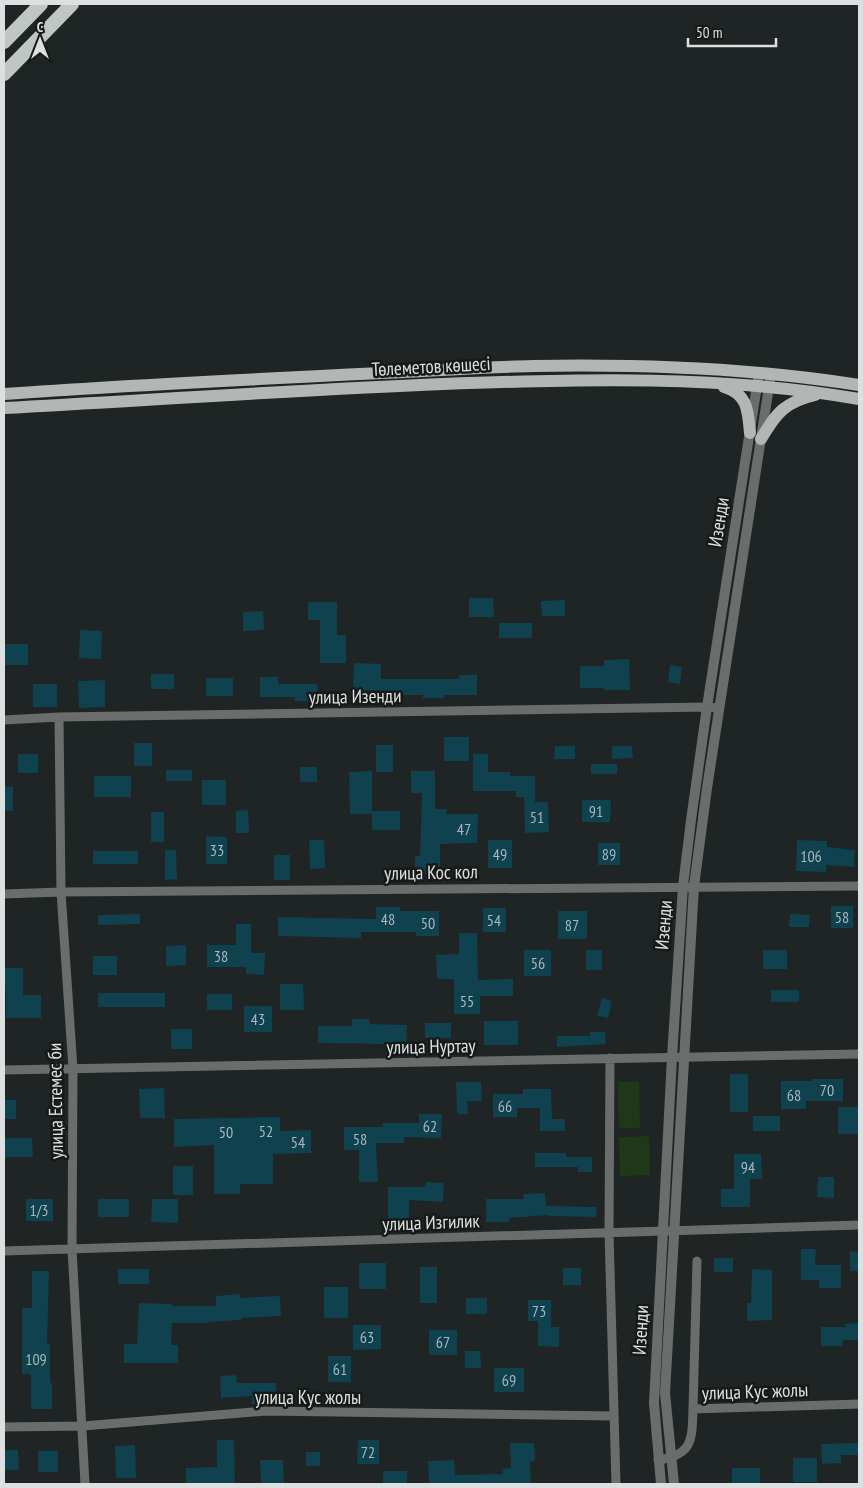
<svg xmlns="http://www.w3.org/2000/svg" width="863" height="1488" font-family="'PT Sans Narrow',sans-serif">
	<style>
		.green { fill: #1f3817 }
		.building { fill: #10414f }
		.lines { fill: none; stroke-linecap: round; stroke-linejoin: round }
		.minor { stroke: #6a6d6b; stroke-width: 9 }
		.tertiary { stroke: #6a6d6b; stroke-width: 10 }
		.primary { stroke: #b2b7b5; stroke-width: 12 }
		.trunk { stroke: #c0c6c4; stroke-width: 14 }
		.labels { text-anchor: middle; dominant-baseline: central; stroke-width: 5; stroke-linejoin: round; paint-order: stroke }
		.number-label { font-size: 16px; fill: #aab8bc }
		.street-label { font-size: 19px; fill: #dde0e0; stroke: #161b1a }
	</style>
	<rect width="100%" height="100%" fill="#1f2424"/>
	<!-- green -->
	<path class="green" d="M618 1082H639L640 1128H619Z
		M649 1136 650 1175 620 1176 619 1137Z"/>
	<!-- building -->
	<path class="building" d="M469 598H493L494 617H469Z
		M565 600V616H542L541 601Z
		M308 602H337V635H346V663H320V620H308Z
		M263 611 264 630 243 631V612Z
		M499 623H532V638H499Z
		M80 630 102 631 101 659 79 658Z
		M4 644H28V665H4Z
		M629 659 630 690H604V688H580V666H604V660Z
		M354 663 381 664V679H459V675H477V695H444V698H423V695H390V691L353 690Z
		M670 665 682 667 680 684 668 682Z
		M151 674H174V689H151Z
		M260 677H278V684H317V701H295V697H260Z
		M206 678H233V696H206Z
		M105 680V707L79 708 78 681Z
		M33 684H57V707H33Z
		M444 737H469V761H444Z
		M134 743H152V766H134Z
		M376 745H393V772H376Z
		M555 746H575V759H554Z
		M612 746H632L633 758 612 759Z
		M18 754H38V773H18Z
		M473 754H488V772H510V776H535V802H548L549 832 525 833 524 797H516V791H473Z
		M591 764H617V774H591Z
		M300 767H317V782H300Z
		M166 770H192V781H166Z
		M372 771V811H400V830H372V814H350L349 772Z
		M411 771H435V809H447L446 814H478L477 843 440 844V875H415V856H420L422 793H411Z
		M94 776H131V797H94Z
		M202 780H226V805H202Z
		M4 787H13V811H4Z
		M582 800H611L610 822H582Z
		M248 810 249 833H236V811Z
		M151 812H164V842H151Z
		M206 836 227 837V864H206Z
		M309 840H324L325 868 310 869Z
		M488 840H512V868H488Z
		M797 840 827 841V847L855 850 854 867 826 865V872L796 871Z
		M598 843H620V865H598Z
		M165 850H176L177 879 165 880Z
		M93 851H138V864H93Z
		M274 855H290V880H274Z
		M831 906H853V928H831Z
		M376 907H400V911H439V936H416V932H361V938L278 936V917L376 919Z
		M483 908H506V932H483Z
		M558 911H587V939H558Z
		M140 914V924L98 925V915Z
		M790 914 810 915 809 927H789Z
		M236 924H251V953H265L264 975 246 974V967H207V945H236Z
		M459 933H477L478 980 513 979V996H480V1014H454V979H437L436 955 459 954Z
		M186 945V965L166 966V946Z
		M524 950H551V976H524Z
		M586 950H602V970H586Z
		M763 950H787V969H763Z
		M93 956H117V975H93Z
		M4 968H23V995H41V1018H6V985H4Z
		M280 984H303L304 1010H280Z
		M771 990H799V1002H771Z
		M98 993H165V1007H98Z
		M207 994H232V1010H207Z
		M602 998 612 1001 608 1018 597 1016Z
		M244 1006H272V1032H244Z
		M352 1019H369L370 1024 407 1025 406 1047H384V1044L318 1043V1026H352Z
		M484 1021H518V1045H484Z
		M425 1023H451V1038H425Z
		M171 1029H192V1049H171Z
		M590 1032H605L606 1044 557 1047V1036H590Z
		M730 1074H748V1112H730Z
		M812 1079H843V1101H806V1109H781V1081H812Z
		M456 1082H481L482 1101H467L468 1114H457Z
		M164 1088 165 1118H140L139 1089Z
		M523 1089H551L552 1119H565V1131H540V1108H517V1117H493V1094H523Z
		M4 1100H16V1119H4Z
		M838 1107H859V1134H838Z
		M419 1114H442L441 1138 404 1137V1143H376L378 1182H359V1150H344V1127H383V1123H419Z
		M753 1116H780V1131H753Z
		M280 1117V1131L311 1130V1153L273 1154V1184H240V1194H214V1145L174 1147V1119Z
		M4 1138H32L33 1157H4Z
		M535 1153H566V1157H592V1172H578V1167H535Z
		M734 1154H761L762 1179H750V1207H721V1189H734Z
		M173 1166H193V1195H173Z
		M818 1177H834V1198L817 1197Z
		M426 1182 444 1183 443 1202 409 1200V1230H388V1187H425Z
		M545 1193 546 1206 597 1207 596 1217 549 1216V1215L509 1218V1222H486V1199H524L523 1194Z
		M26 1199H53V1221H26Z
		M98 1199H129V1217H98Z
		M152 1199H178V1223L151 1222Z
		M801 1249H816L815 1265H841V1288H819V1280H801Z
		M850 1251 859 1252V1271H850Z
		M714 1258H733V1272H714Z
		M359 1263H386V1289H359Z
		M420 1267H437V1303H420Z
		M563 1268H581V1285H563Z
		M118 1269H149V1284H118Z
		M752 1269 772 1270V1320L747 1321V1303H751Z
		M32 1271H49L47 1344H50V1383H52V1409H31V1374H22V1308H32Z
		M324 1287H348V1318H324Z
		M240 1294V1298L280 1296 281 1316 241 1318V1320L208 1322V1323H172L171 1345H178V1363H124V1344H137L139 1303 172 1304V1306H216V1296Z
		M466 1298H487V1314H466Z
		M528 1300H551V1327H559V1347L538 1346V1321H528Z
		M859 1323V1340H843V1346H821V1327H845V1324Z
		M353 1325H381V1349L353 1350Z
		M429 1330H457V1355H429Z
		M465 1351H480L481 1368H465Z
		M328 1356H351V1382H328Z
		M494 1368H524V1392H494Z
		M236 1375 237 1383H276L277 1404H252V1396L221 1398 220 1376Z
		M217 1440H234L235 1483 186 1484V1468L217 1467Z
		M358 1440H379V1464H357Z
		M510 1443H534L535 1461 530 1462 531 1484H429L428 1461 454 1460 455 1475 503 1474 502 1469 511 1468Z
		M859 1443V1455H841V1463L822 1464 821 1444Z
		M135 1445 136 1478H116L115 1446Z
		M4 1450H18L19 1470H4Z
		M38 1451H58V1472H38Z
		M306 1452H320V1466H306Z
		M793 1458H817V1482H793Z
		M260 1460H283L284 1484H261Z
		M732 1468H760V1484H732Z
		M383 1471H407V1484H383Z"/>
	<g class="lines">
		<!-- minor -->
		<path class="minor" d="M59 717 61 892 73 1069 72 1249 85 1484
			M4 720 59 717 707 707 719 708
			M4 894 61 892 859 886
			M610 1058 609 1232 616 1484
			M4 1070 859 1054
			M4 1251 859 1225
			M693 1409 697 1261
			M4 1427 83 1426 266 1411 613 1416
			M658 1460C693 1455 692 1440 693 1409L859 1404"/>
		<!-- tertiary -->
		<path class="tertiary" d="M661 1484 654 1403 672 1057 683 886 691 820 707 707 758 379
			M674 1484 665 1393 694 886 707 788 770 380"/>
		<!-- primary -->
		<path class="primary" d="M724 387C748 394 748 411 750 433
			M4 394C130 385 256 379 382 373 432 371 483 367 533 366 642 364 752 368 859 385
			M4 408C150 400 296 390 443 384 581 379 722 375 859 399
			M761 439C776 413 785 402 815 395"/>
		<!-- trunk -->
		<path class="trunk" d="M4 42 41 4
			M4 74 72 4"/>
	</g>
	<g class="labels">
		<!-- number labels -->
		<g class="number-label">
			<text x="596" y="811">91</text>
			<text x="537" y="817">51</text>
			<text x="464" y="829">47</text>
			<text x="217" y="850">33</text>
			<text x="500" y="854">49</text>
			<text x="609" y="854">89</text>
			<text x="811" y="856">106</text>
			<text x="842" y="917">58</text>
			<text x="388" y="919">48</text>
			<text x="494" y="920">54</text>
			<text x="428" y="923">50</text>
			<text x="572" y="925">87</text>
			<text x="221" y="956">38</text>
			<text x="538" y="963">56</text>
			<text x="467" y="1001">55</text>
			<text x="258" y="1019">43</text>
			<text x="827" y="1090">70</text>
			<text x="794" y="1095">68</text>
			<text x="505" y="1106">66</text>
			<text x="430" y="1126">62</text>
			<text x="266" y="1131">52</text>
			<text x="226" y="1132">50</text>
			<text x="360" y="1139">58</text>
			<text x="298" y="1142">54</text>
			<text x="748" y="1167">94</text>
			<text x="39" y="1210">1/3</text>
			<text x="539" y="1311">73</text>
			<text x="367" y="1337">63</text>
			<text x="443" y="1342">67</text>
			<text x="36" y="1359">109</text>
			<text x="340" y="1369">61</text>
			<text x="509" y="1380">69</text>
			<text x="368" y="1452">72</text>
		</g>
		<!-- street labels -->
		<g class="street-label">
			<text transform="translate(431 366) rotate(-3)">Төлеметов көшесі</text>
			<text transform="translate(718 522) rotate(-81)">Изенди</text>
			<text transform="translate(355 696) rotate(-1)">улица Изенди</text>
			<text transform="translate(431 872) rotate(-1)">улица Кос кол</text>
			<text transform="translate(663 925) rotate(-86)">Изенди</text>
			<text transform="translate(431 1046) rotate(-1)">улица Нуртау</text>
			<text transform="translate(55 1101) rotate(-91)">улица Естемес би</text>
			<text transform="translate(431 1222) rotate(-2)">улица Изгилик</text>
			<text transform="translate(640 1330) rotate(-87)">Изенди</text>
			<text transform="translate(755 1391) rotate(-2)">улица Кус жолы</text>
			<text x="308" y="1397">улица Кус жолы</text>
		</g>
	</g>
	<!-- border -->
	<rect width="863" height="1488" fill="none" stroke="#dde0e0" stroke-width="10"/>
	<!-- north arrow -->
	<g transform="translate(40 40)" stroke="#161b1a" stroke-width="4" paint-order="stroke">
	<path d="M0-4L9 19L0 12L-9 19Z" fill="#dde0e0"/>
	<text y="-8" font-size="14" font-weight="bold" text-anchor="middle" fill="#dde0e0">С</text>
	</g>
	<!-- scale -->
	<path d="M688 38v8h88v-8" fill="none" stroke="#dde0e0" stroke-width="2.5"/>
	<text x="696" y="38" font-size="15" fill="#dde0e0" stroke="#161b1a" stroke-width="4" paint-order="stroke">50 m</text>
</svg>
